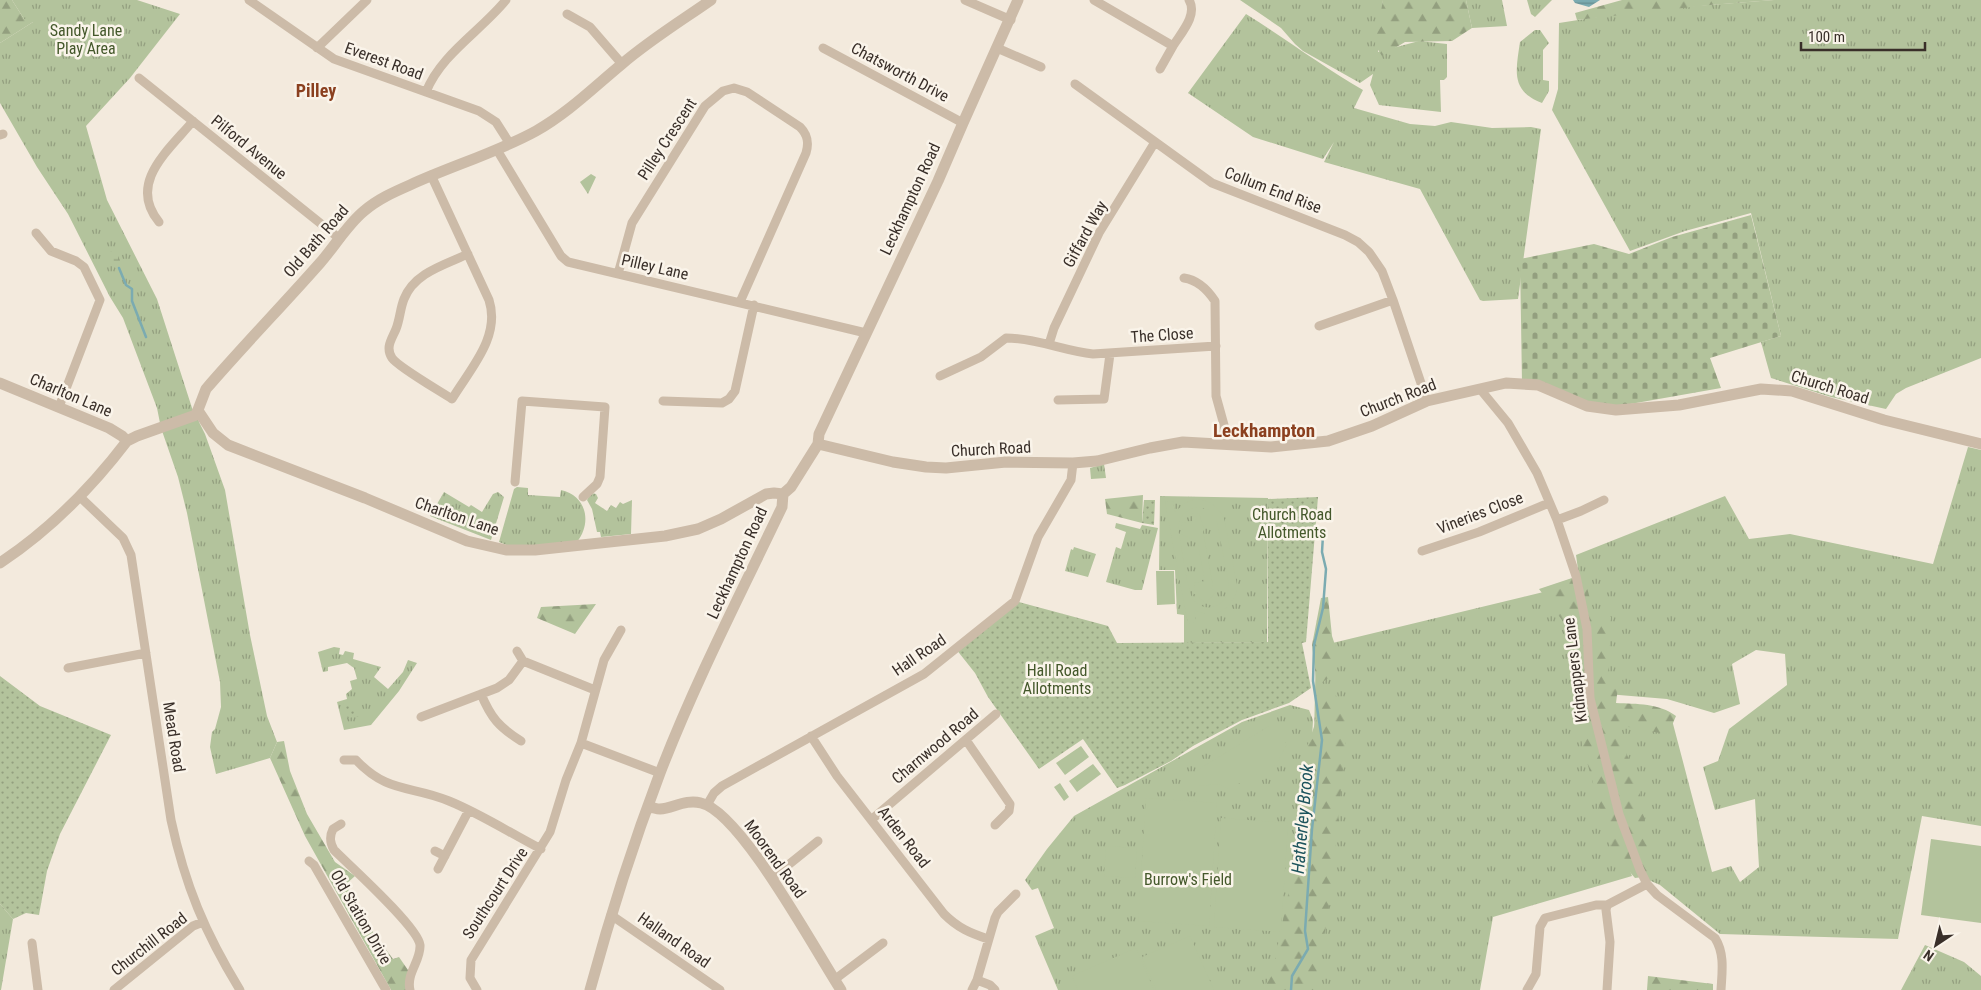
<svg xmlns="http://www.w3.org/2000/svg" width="1981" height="990" font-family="'Roboto Condensed',sans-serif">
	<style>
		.grass { fill: url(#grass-tufts) }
		.forest { fill: url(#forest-firs) }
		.wetland { fill: url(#wetland-marsh) }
		.cemetery { fill: url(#cemetery-stones) }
		.garden { fill: url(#garden-dots) }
		.pitch { fill: #b3c39c; fill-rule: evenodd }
		.water { fill: url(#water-rules) }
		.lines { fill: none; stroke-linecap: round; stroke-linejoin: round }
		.stream { stroke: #7babb1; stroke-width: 2.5 }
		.minor { stroke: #ccbba8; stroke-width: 9 }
		.tertiary { stroke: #ccbba8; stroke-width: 11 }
		.labels { text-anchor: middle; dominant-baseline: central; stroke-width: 5; stroke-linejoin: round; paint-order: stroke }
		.park-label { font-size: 16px; fill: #44582b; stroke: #faf4ea }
		.street-label { font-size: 16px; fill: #392f29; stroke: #faf4ea }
		.neighbourhood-label { font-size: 18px; font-weight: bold; fill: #8b401f; stroke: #faf4ea }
		.water-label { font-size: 18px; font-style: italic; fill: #1c535c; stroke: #faf4ea }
		.quarter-label { font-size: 19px; font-weight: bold; fill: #8b401f; stroke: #faf4ea }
	</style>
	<defs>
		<pattern id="grass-tufts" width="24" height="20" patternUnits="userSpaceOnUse" patternTransform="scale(1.25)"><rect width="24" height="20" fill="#b3c39c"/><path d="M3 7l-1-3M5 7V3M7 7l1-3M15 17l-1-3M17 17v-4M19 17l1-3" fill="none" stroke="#939f7f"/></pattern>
		<pattern id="forest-firs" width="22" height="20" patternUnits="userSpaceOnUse" patternTransform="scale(1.25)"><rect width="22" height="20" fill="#b3c39c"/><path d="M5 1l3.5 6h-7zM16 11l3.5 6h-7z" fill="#939f7f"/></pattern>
		<pattern id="wetland-marsh" width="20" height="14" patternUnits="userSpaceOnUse" patternTransform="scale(1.25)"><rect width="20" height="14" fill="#b3c39c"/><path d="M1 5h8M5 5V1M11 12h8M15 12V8" fill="none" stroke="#939f7f"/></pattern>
		<pattern id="cemetery-stones" width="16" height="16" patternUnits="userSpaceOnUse" patternTransform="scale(1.25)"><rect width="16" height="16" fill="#b3c39c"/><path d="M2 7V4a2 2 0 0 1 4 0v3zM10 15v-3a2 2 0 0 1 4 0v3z" fill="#939f7f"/></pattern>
		<pattern id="garden-dots" width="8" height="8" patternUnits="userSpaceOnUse" patternTransform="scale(1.25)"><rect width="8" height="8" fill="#b3c39c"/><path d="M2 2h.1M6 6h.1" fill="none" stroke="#939f7f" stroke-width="1.8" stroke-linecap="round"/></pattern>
		<pattern id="water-rules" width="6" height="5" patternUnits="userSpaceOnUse" patternTransform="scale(1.25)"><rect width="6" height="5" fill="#7babb1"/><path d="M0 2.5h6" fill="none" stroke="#668c90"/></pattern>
	</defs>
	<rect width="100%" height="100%" fill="#f3eadd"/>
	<!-- grass -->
	<path class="grass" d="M12 0H137L180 14 130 78 86 126 107 200 157 299 192 408 205 434 225 490 250 635 267 716 277 742 270 758 216 774 210 747 212 732 215 729 221 707 220 682 187 513 178 477 161 428 157 408 123 318 110 297 68 214 37 167 0 103V43L33 22 24 19Z
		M1240 0H1383L1378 52 1419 41 1447 44V77L1444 80H1440L1441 112 1379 105 1370 85 1373 74 1360 83 1303 51 1295 44 1281 28Z
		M1466 0H1502L1507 26 1472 28Z
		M1527 0H1552L1535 17 1531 14Z
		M1774 0H1981V358L1906 388 1896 394 1886 409 1831 397 1771 378 1761 342 1781 336 1751 213 1685 231 1630 251 1552 110 1558 89 1559 23 1642 10Z
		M1246 14C1286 39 1323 67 1363 90L1354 108 1410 124 1435 126 1451 122 1492 128 1531 127 1541 129 1518 299 1483 301 1480 300 1420 189 1324 162 1334 142 1323 159 1253 137 1188 93Z
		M1535 30H1540L1549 43 1543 50V80L1549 81V91L1542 103C1510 91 1516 70 1520 42Z
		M591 174 596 177 588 194 580 182Z
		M1968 447 1981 450V826L1922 816 1898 939 1720 934 1660 885 1637 875 1628 866 1632 876 1493 917 1480 990H1287L1310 916 1316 647 1568 586 1584 708 1672 720 1712 872 1731 866 1740 882 1759 867 1755 799 1715 810 1703 767 1718 761 1729 729 1787 685 1785 654 1756 650 1732 664 1740 704 1714 713 1667 699 1595 693 1576 555 1725 496 1749 539 1790 534 1933 564Z
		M1104 464 1106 478 1091 479 1090 468Z
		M517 487 528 488V495L560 497 561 490C587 496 592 523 577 542L514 548 499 542 514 489Z
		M444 492 469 507 471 505 482 512 493 494 498 492 504 497 491 540 430 516Z
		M591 493 596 494 598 498 595 503 607 511 611 505 616 508 620 502 623 504 632 500 631 534 601 537 600 532H597L592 509 587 500Z
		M1160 496 1268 498 1267 642 1184 643V615L1177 614 1175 570H1159Z
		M1116 523 1140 529 1142 525 1158 528 1142 590H1135L1106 582 1116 547 1121 549 1126 532 1115 528Z
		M1074 547 1096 554 1088 577 1065 571 1071 549 1073 550Z
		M334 647 340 648 339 654 343 655 345 651 354 653 353 659 381 667 374 677 388 689 403 672 408 660 417 663 399 691 371 725 344 730 337 702 347 699 346 694 352 689 350 681 357 679 354 668 347 663 328 667V671L323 672 318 652Z
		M1290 705 1309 710 1313 720 1307 834 1281 990H1058L1035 936 1054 928 1038 888 1032 890 1025 880 1047 849 1074 816 1242 722Z
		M0 904 13 919 1 990H0Z
		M1925 945 1964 962 1981 976V990H1901Z"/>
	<!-- forest -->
	<path class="forest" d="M0 0H12L24 19 35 16 33 22 0 43Z
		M1383 0H1466L1472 28 1452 41 1405 42 1382 56 1375 45Z
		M1622 0H1774L1710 5 1577 20 1575 13Z
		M1143 495 1142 523 1107 514 1105 499Z
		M1572 578 1586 584 1595 617H1611L1608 676 1618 687 1616 703C1637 704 1659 703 1676 716L1670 730 1665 734 1618 725V734L1637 778 1653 867 1650 876 1635 878 1621 862 1610 844 1582 744 1574 684 1562 620 1539 589Z
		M1328 597 1332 636 1337 651 1331 676 1317 686 1312 645 1321 598Z
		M596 604 575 634 537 618 541 607Z
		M1325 685C1337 694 1342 704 1348 717L1331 894 1316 987 1315 990H1264L1275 959 1288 895 1292 860 1300 834 1306 750 1317 718 1316 688Z
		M284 741 290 771 307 814 335 862 355 876 345 885 352 894 348 898 393 959 399 957 410 973 408 990H391L305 836 270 758 277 742Z
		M1648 976 1713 984V990H1647Z"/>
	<!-- wetland -->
	<path class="wetland" d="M115 250 120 260 119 270C112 266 110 261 108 253Z"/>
	<!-- cemetery -->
	<path class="cemetery" d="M1751 215 1781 336 1710 358 1721 388 1602 409 1522 383 1520 259 1594 244 1629 254 1672 237Z"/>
	<!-- garden -->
	<path class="garden" d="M1318 497 1306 642 1302 643 1311 688 1289 703 1242 720 1193 746 1171 761 1125 785 1117 788 1083 739 1039 769 988 697 975 673 956 649 1015 601 1108 626 1117 643 1268 642V499Z
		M1144 500H1155L1154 525 1142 523Z
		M0 676 40 706 111 735 60 834 47 871 39 915 26 913 13 919 0 904Z
		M348 703 361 716 348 718 343 704Z"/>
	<!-- pitch -->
	<path class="pitch" d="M1195 499C1209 500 1217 505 1224 518L1237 585 1236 594 1228 607 1216 614H1205L1194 610 1196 622 1188 624 1165 502 1173 501 1175 512 1185 503ZM1198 507 1209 510 1217 522 1229 585C1228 594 1225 602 1216 606 1208 609 1200 607 1194 601 1187 592 1181 542 1178 529 1179 516 1186 509 1198 507Z
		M1199 513 1204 529 1203 531 1213 586 1210 587 1216 592 1206 603 1193 593V591H1195L1194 583 1205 581 1197 540 1196 541 1181 534V531H1183L1181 523 1191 521 1193 522 1192 514Z
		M1156 571H1174L1175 604 1157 605Z
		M1269 726 1287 744 1276 765 1228 789 1218 784 1199 786 1193 777 1196 771Z
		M1081 746 1089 757 1065 775 1056 763Z
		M1093 764 1101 774 1077 792 1069 781Z
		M1060 783 1069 797 1064 801 1054 787Z
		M1146 798 1217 803 1209 926 1138 921Z
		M1221 818 1288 823 1281 932 1214 927Z
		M1931 839 1981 846V923L1921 915Z
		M1106 846 1137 848 1135 878 1104 876Z
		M1190 936 1214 990H1156L1142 957Z
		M1136 948 1154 990H1078L1072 976Z"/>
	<!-- water -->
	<path class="water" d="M1573 0H1600L1589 7 1575 3Z"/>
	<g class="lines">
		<!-- stream -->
		<path class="stream" d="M119 268 126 285 132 289V301L146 337
			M1291 990 1292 976 1308 949 1305 931 1312 829 1322 740 1313 681 1314 645 1323 608 1326 569 1322 552 1323 535"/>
		<!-- minor -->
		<path class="minor" d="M249 0 334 59 479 111 496 122 510 144
			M965 0 1011 20
			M1094 0 1173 46 1160 69
			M567 14 590 27 622 64
			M1173 46C1181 33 1198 15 1189 0
			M317 48 367 0
			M823 48 963 123
			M997 48 1041 67
			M139 78 340 239
			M1075 84 1212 183 1345 235 1358 242 1369 252 1382 271 1393 300 1427 401
			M426 92C441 54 481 31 506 0
			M0 135 3 134
			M497 150 561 256 568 262 866 333
			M431 175 489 300C501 337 470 369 452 399 440 391 398 367 392 358 385 347 392 339 396 329 400 319 400 309 404 299 414 273 444 265 468 254
			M159 222C127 183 169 150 193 121
			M36 233 51 251 76 261 84 267 100 300 59 407
			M618 274 632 223 705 106 723 91 734 88 747 92 800 127C808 135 809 143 806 153L740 302
			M1184 278C1198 280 1207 289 1215 301L1216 396 1224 425V444
			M1319 326 1393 300
			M1049 344 1054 328 1099 233 1155 142
			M940 376 981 357 1006 338C1036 338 1064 351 1093 354L1216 346
			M1480 389 1508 423 1537 473 1557 520 1576 576 1587 629 1590 698 1619 814 1640 870 1647 884 1657 895 1715 938C1725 954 1722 972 1721 990
			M1058 400 1104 399 1110 354
			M663 401 722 403 729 399 735 391 754 305
			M515 482 522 401 605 407 600 477 597 484 583 497
			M79 496 123 538 131 555 171 820C185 885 205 933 240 990
			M1557 520 1581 511 1604 500
			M1422 551 1479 532 1549 503
			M517 651 523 661
			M68 668 146 653
			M481 694C491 718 499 727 521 741
			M421 717 497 688 509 680 523 661 595 690
			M811 736 837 776 944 914C958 928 970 933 988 939
			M966 740 1010 804 1009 811 995 825
			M581 743 660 773
			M344 760H356C388 794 411 785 449 801 481 814 510 833 541 849
			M707 805 714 793 722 786 924 674 1015 601 1038 537 1071 480 1073 463
			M871 820 996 714
			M341 824 333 829C329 837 330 843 334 850 350 866 418 927 420 945 421 961 406 973 410 990
			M435 851 445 856
			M309 861 314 865 386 990
			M438 869 469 810
			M772 878 818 841
			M1607 905 1606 910 1610 942 1607 990
			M611 915 720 990
			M32 943 38 990
			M834 980 883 943
			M977 980 990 985 995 990
			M114 990 193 926 203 922
			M477 990 470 978 471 960 550 832 566 780 581 743 604 660 621 630
			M972 990 977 980 995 918 998 912 1016 894
			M1527 990 1536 974 1540 927 1545 918 1596 905H1607L1647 884"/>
		<!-- tertiary -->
		<path class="tertiary" d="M0 383 109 428 122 436 127 441
			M199 412 213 433 228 445 365 498 467 541 506 550H535L665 536 698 529 721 519 766 494 774 493 783 494
			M818 444 893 462 926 467 946 468 1006 462 1073 463 1097 461 1150 448 1183 442 1271 447 1328 441 1372 426 1427 401 1506 383 1538 385 1587 406 1616 410 1679 405 1761 389 1792 391 1884 420 1981 444
			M0 563C48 531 92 487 127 441L137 436 196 415 206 389C243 346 283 305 320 263 335 246 347 225 364 211 378 199 394 192 410 185 451 166 496 153 536 131 568 113 594 87 622 64 650 40 681 21 711 0
			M648 807C652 807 656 809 660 809 673 808 686 799 701 803 741 812 816 952 841 990
			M590 990C610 916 633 844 660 773 695 682 740 595 782 507L783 494 791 487 818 444 819 434 938 181 963 123 1018 0"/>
	</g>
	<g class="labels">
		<!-- park labels -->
		<g class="park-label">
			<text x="86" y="30">Sandy Lane<tspan x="86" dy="18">Play Area</tspan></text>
			<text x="1292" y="514">Church Road<tspan x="1292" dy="18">Allotments</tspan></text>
			<text x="1057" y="670">Hall Road<tspan x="1057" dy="18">Allotments</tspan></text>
			<text x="1188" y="879">Burrow's Field</text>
		</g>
		<!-- street labels -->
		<g class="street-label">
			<text transform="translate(384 61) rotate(20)">Everest Road</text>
			<text transform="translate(900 72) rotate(28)">Chatsworth Drive</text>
			<text transform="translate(667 139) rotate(-57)">Pilley Crescent</text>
			<text transform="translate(249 147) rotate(39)">Pilford Avenue</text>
			<text transform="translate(1273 190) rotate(21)">Collum End Rise</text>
			<text transform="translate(910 199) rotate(-65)">Leckhampton Road</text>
			<text transform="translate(1085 234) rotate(-61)">Giffard Way</text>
			<text transform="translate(316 241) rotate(-49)">Old Bath Road</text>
			<text transform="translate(655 267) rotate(13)">Pilley Lane</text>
			<text transform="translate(1162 335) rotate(-4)">The Close</text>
			<text transform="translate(1830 387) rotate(17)">Church Road</text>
			<text transform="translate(71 395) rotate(23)">Charlton Lane</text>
			<text transform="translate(1398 398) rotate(-21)">Church Road</text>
			<text transform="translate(991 449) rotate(-3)">Church Road</text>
			<text transform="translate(1480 513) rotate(-21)">Vineries Close</text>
			<text transform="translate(457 516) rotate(19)">Charlton Lane</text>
			<text transform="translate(737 563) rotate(-65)">Leckhampton Road</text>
			<text transform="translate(919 655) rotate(-34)">Hall Road</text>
			<text transform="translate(1575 670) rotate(-97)">Kidnappers Lane</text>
			<text transform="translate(174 737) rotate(81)">Mead Road</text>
			<text transform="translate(935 746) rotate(-40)">Charnwood Road</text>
			<text transform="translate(904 837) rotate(52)">Arden Road</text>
			<text transform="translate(775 859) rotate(54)">Moorend Road</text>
			<text transform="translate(495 893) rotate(-57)">Southcourt Drive</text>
			<text transform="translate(361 917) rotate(60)">Old Station Drive</text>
			<text transform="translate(674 940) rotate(35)">Halland Road</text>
			<text transform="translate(149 944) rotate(-38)">Churchill Road</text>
		</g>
		<!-- neighbourhood labels -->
		<g class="neighbourhood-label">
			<text x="316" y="90">Pilley</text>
		</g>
		<!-- water labels -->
		<g class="water-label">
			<text transform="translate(1302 819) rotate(-85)">Hatherley Brook</text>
		</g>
		<!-- quarter labels -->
		<g class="quarter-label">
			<text x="1264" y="430">Leckhampton</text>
		</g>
	</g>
	<!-- north arrow -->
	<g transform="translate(1936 945) rotate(215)" stroke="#faf4ea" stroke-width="4" paint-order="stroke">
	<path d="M0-4L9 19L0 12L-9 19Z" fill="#392f29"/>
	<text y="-8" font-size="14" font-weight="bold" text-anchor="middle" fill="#392f29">N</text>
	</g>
	<!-- scale -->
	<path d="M1801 42v8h124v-8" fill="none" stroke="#392f29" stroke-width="2.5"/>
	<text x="1808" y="42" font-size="15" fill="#392f29" stroke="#faf4ea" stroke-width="4" paint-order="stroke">100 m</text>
</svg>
